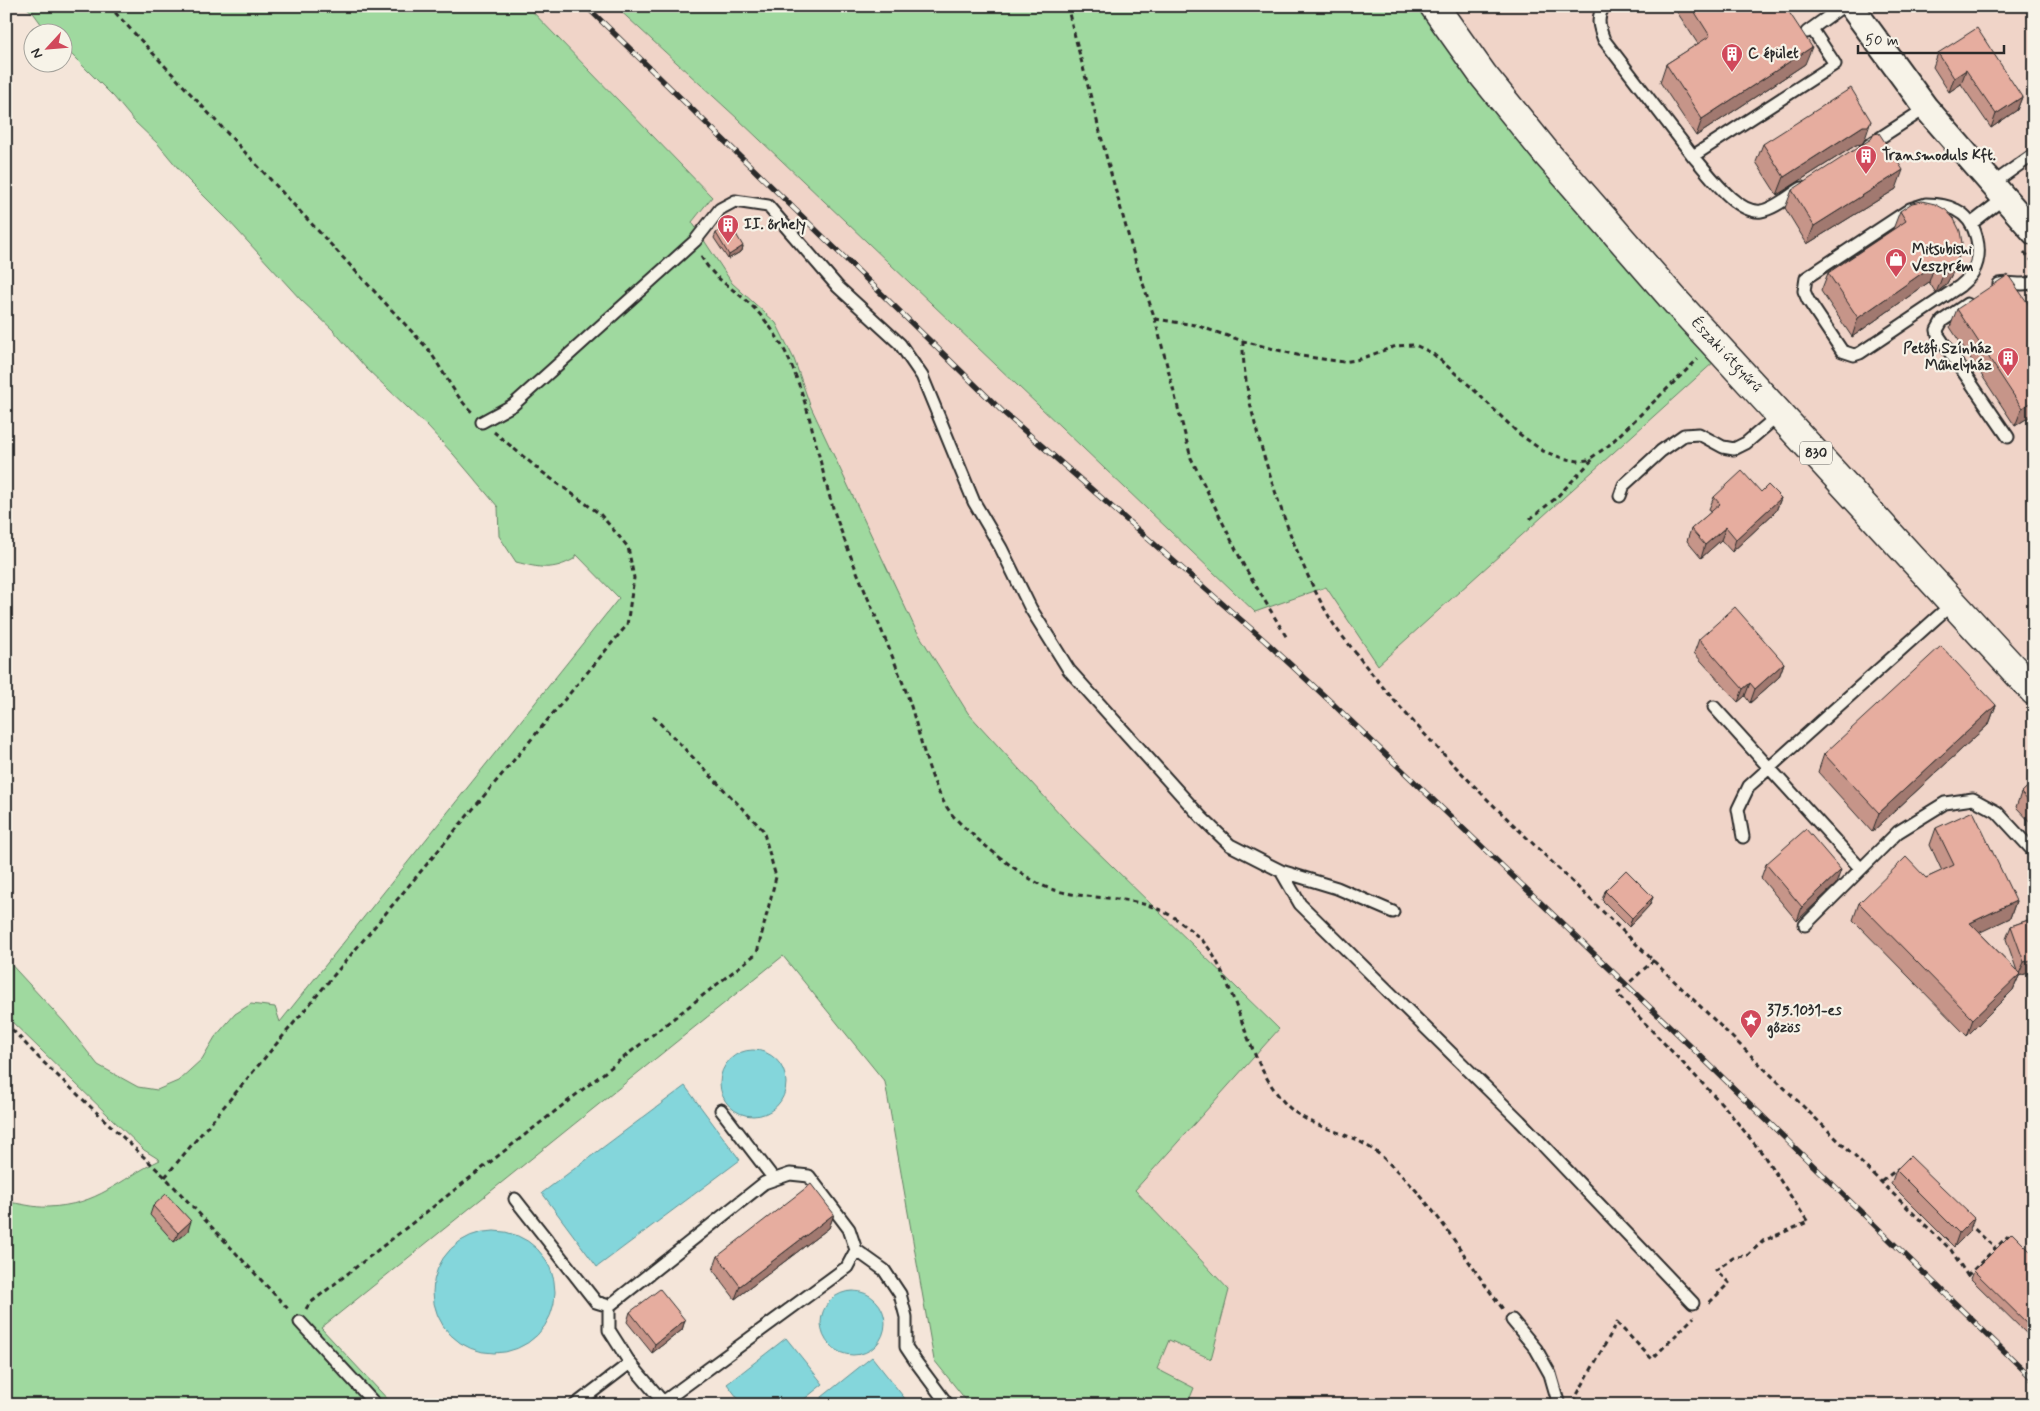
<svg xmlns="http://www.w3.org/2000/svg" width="2040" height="1411" font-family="Mynerve,sans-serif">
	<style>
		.built { fill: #f0d4c8 }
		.green { fill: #9fd99f; stroke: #658265 }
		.water { fill: #84d6db; stroke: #609295 }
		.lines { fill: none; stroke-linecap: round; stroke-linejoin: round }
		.service-casing { stroke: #2b2b2b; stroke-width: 15 }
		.minor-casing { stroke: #2b2b2b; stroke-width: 28 }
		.primary-casing { stroke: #2b2b2b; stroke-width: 31 }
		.path { stroke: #2b2b2b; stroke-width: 3; stroke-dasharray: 5 4; stroke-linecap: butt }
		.service { stroke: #f7f3e8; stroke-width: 11 }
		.minor { stroke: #f7f3e8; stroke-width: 24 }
		.primary { stroke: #f7f3e8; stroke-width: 28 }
		.rail-casing { stroke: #2b2b2b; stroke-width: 5.5 }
		.rail { stroke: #f7f3e8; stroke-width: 4; stroke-dasharray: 11; stroke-linecap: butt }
		.wall { fill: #c69589; stroke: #2b2b2b }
		.shaded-wall { fill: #a1796f; stroke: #2b2b2b }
		.building { fill: #e6ad9f; stroke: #2b2b2b }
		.labels { text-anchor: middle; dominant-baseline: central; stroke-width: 4.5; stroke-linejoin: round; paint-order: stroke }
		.shield { fill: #f7f3e8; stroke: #686764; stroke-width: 1 }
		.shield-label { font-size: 14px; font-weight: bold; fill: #2b2b2b }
		.poi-label { font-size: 15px; font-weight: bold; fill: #2b2b2b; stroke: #f7f3e8; text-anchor: start }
		.street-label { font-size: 15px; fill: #2b2b2b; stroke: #f7f3e8 }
	</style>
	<rect width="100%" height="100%" fill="#f4e5d9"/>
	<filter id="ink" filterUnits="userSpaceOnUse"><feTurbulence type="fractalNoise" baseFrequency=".02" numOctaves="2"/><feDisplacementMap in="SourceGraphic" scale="10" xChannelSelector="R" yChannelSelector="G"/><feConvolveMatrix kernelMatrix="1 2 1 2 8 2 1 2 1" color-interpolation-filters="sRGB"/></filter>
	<g filter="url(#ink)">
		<!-- built -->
		<path class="built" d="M527 6H615L738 119 1255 612 1326 587 1438 6H2034V642L2016 665 2034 685V1405H1187L1193 1388 1157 1370 1169 1339 1210 1359 1229 1290 1135 1190 1279 1028 1072 827 968 713 915 628 810 405 794 359 776 323 732 283 692 222 712 197Z"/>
		<!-- green -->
		<path class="green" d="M25 6H527L712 197 692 222 732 283 776 323 794 359 810 405 915 628 968 713 1072 827 1279 1029 1135 1190 1229 1290 1211 1359 1169 1340 1157 1369 1194 1388 1187 1405H970L934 1360 885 1082 783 956 321 1328 393 1405H6V1202C20 1203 34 1208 48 1207 99 1205 118 1180 160 1160L144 1150 6 1016V959L64 1022 98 1065 138 1087 157 1090 178 1081 202 1059 215 1037 235 1014 251 1004 275 1007 280 1022 619 598 576 554 574 559C552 571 540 568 516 562L499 536 498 507 454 455 428 427 366 368 333 330 301 300 228 220 187 179 158 144 134 121 114 97 63 46 62 32H47L34 14Z
			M615 6H1438L1726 351 1378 665 1326 587 1255 612 738 119Z"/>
		<!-- water -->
		<path class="water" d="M720 1083a33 33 0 1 1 66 0a33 33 0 1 1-66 0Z
			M685 1086 740 1160 597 1267 542 1193Z
			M433 1292a61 61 0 1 1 122 0a61 61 0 1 1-122 0Z
			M821 1323a32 32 0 1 1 64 0a32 32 0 1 1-64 0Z
			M786 1338 823 1384 797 1405H743L727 1384Z
			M872 1357 910 1405H812Z"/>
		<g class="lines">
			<!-- service casing -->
			<g class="service-casing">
				<path id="service" d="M1604 6C1596 18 1599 27 1604 40L1693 156 1835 64 1812 29
					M1807 32 1843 6
					M1869 145 1926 108
					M1693 156C1708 172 1736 214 1761 211 1775 209 1790 195 1802 188
					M1992 184 2030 157 2034 161
					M1926 204C1936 204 1947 205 1956 210 1977 220 1984 252 1973 272 1970 278 1964 282 1960 286L1860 353 1854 355 1842 351 1808 300 1804 291 1806 278 1910 209Z
					M1972 223 2004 198
					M1999 284C2012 281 2022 287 2034 282
					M1967 304 1942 321 1937 330 1938 335 2008 437
					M482 422 513 405 695 241 720 209 735 201 768 206 838 287 900 344 922 376 974 502 1001 548 1031 609 1069 670 1201 817 1230 845 1281 871 1337 888 1393 912
					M1620 496 1624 485 1661 451 1684 435 1699 434 1723 447 1734 449 1746 443 1780 414
					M1714 707 1861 869
					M1743 837 1738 809 1749 786 1953 603
					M1281 871 1300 904 1520 1121 1693 1303
					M1805 925 1898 832 1945 803 1973 799 1997 812 2034 852
					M721 1110 774 1179
					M515 1199 596 1302 609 1306
					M856 1250 884 1270 900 1294 906 1317V1347L916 1362 948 1405
					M1512 1320 1536 1349 1550 1374 1559 1405
					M300 1322 376 1405
					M663 1402 847 1267 856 1250 849 1229 809 1176 790 1174 764 1183 609 1306V1330L630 1363 663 1402 666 1405
					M575 1405 630 1363"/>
			</g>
			<!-- minor casing -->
			<g class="minor-casing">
				<path id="minor" d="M1851 6 1926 108 2034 232"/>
			</g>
			<!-- primary casing -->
			<g class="primary-casing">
				<path id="primary" d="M1434 6 1483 75 1547 154 1677 303 2034 691"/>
			</g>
			<!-- path -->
			<path class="path" d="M109 6 428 349C443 370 455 397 473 413
				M1067 6 1108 163 1136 263 1155 319 1191 458 1244 566 1287 638
				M2024 252 2034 263
				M701 256C713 279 732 287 751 305 769 322 784 346 793 369 812 415 819 464 834 511 855 573 884 632 907 694 920 731 929 789 955 818 974 838 1026 881 1051 889 1094 903 1138 891 1179 921 1189 929 1203 939 1210 950 1240 997 1246 1058 1283 1101 1306 1128 1342 1129 1369 1147 1379 1153 1388 1162 1396 1170 1439 1210 1467 1263 1503 1309
				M1155 319 1195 325 1243 341 1301 356 1344 362 1360 359 1396 346 1415 345 1432 353 1470 386 1518 433 1543 451 1562 458 1578 461 1588 460 1608 446 1698 359
				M1243 341C1242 378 1255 427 1266 463 1283 517 1302 571 1331 620 1338 632 1349 644 1358 656 1397 707 1442 753 1487 799L1951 1250 1969 1278
				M1530 519 1556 498 1594 458
				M1654 960 1617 994 1724 1106 1762 1153 1808 1222 1763 1241 1748 1255 1733 1258 1716 1270 1729 1283 1708 1304
				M6 1023 39 1058 165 1177 290 1311
				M165 1177 627 625 634 578 628 547 600 514 542 472 494 432
				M1882 1181 1899 1168
				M1968 1223 1995 1248
				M1967 1276 2008 1236 2011 1239
				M306 1309 309 1304 757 953 776 877 763 830 652 715
				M1573 1402 1617 1323 1652 1359 1694 1317"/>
			<!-- service -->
			<use href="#service" class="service"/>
			<!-- minor -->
			<use href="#minor" class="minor"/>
			<!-- primary -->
			<use href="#primary" class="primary"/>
			<!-- rail casing -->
			<g class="rail-casing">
				<path id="rail" d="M586 6 1002 411 1264 640 1332 703 1683 1039 2034 1380"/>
			</g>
			<!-- rail -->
			<use href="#rail" class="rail"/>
		</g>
		<!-- wall -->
		<path class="wall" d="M1673 6H1785L1805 64 1696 136 1660 82 1666 64 1698 44Z
			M1938 53 2022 97 2017 110 1991 128 1961 84 1949 92 1933 67Z
			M1865 139 1862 144 1856 145 1777 195 1756 162 1763 144Z
			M1896 189 1807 244 1785 208 1792 190Z
			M1900 211 1959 256 1952 274 1946 285 1936 293 1929 282 1852 337 1821 291 1828 273 1893 229Z
			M716 233 743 246 742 251 728 259 714 238Z
			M1957 309 2034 312V414L2015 426 1950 327Z
			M1761 492 1781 498 1776 511 1732 552 1721 540 1701 558 1687 541 1691 529 1711 512 1709 509 1714 497Z
			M1699 639 1784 663 1779 677 1750 703 1745 696 1738 702 1694 653Z
			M1996 705 1989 724 1872 832 1818 772 1824 754Z
			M2034 781V826L2016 807 2021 793Z
			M1936 828 2016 901 2010 918 1979 932 2017 971 2006 939 2011 926 2034 918V971L2019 976 2013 990 1967 1036 1853 920 1859 903 1926 878 1942 871 1930 845Z
			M1766 864 1836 884 1797 921 1761 878Z
			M1605 891 1653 897 1649 906 1629 927 1602 900Z
			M1896 1170 1969 1232 1954 1247 1891 1184Z
			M153 1206 188 1231 174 1242 150 1215Z
			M834 1214 829 1228 735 1299 713 1270 718 1256Z
			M2034 1255V1341L1971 1279 1974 1271Z
			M630 1312 685 1320 682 1330 652 1353 627 1322Z"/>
		<!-- shaded-wall -->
		<path class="shaded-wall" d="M1812 47 1805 64 1696 136 1702 119Z
			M1966 70 1961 84 1949 92 1954 78Z
			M2022 97 2017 110 1991 128 1996 114Z
			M1871 121 1865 139 1862 144 1856 145 1777 195 1784 177Z
			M1903 170 1896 189 1807 244 1814 226Z
			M743 246 742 251 728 259 729 255Z
			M1959 256 1952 274 1946 285 1936 293 1943 275Z
			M1935 264 1929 282 1852 337 1858 318Z
			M2034 400V414L2015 426 2022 408Z
			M1781 498 1776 511 1732 552 1736 539Z
			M1726 527 1721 540 1701 558 1705 545Z
			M1784 663 1779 677 1750 703 1755 689Z
			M1750 683 1745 696 1738 702 1743 689Z
			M1996 705 1989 724 1872 832 1879 813Z
			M1841 870 1836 884 1797 921 1802 907Z
			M1653 897 1649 906 1629 927 1632 918Z
			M2016 901 2010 918 1964 940 1970 923Z
			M2034 959V971L2019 976 2013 990 1967 1036 1973 1019 2019 974 2024 962Z
			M834 1214 829 1228 735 1299 740 1286Z
			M1974 1218 1969 1232 1954 1247 1959 1233Z
			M191 1221 188 1231 174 1242 178 1233Z
			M685 1320 682 1330 652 1353 655 1344Z"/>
		<!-- building -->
		<path class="building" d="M1691 6H1785L1812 47 1702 119 1666 64 1710 36Z
			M1977 28 2022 97 1996 114 1966 70 1954 78 1938 53Z
			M1851 88 1871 121 1868 126H1863L1784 177 1763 144Z
			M1879 133 1903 170 1814 226 1792 190 1871 139 1874 134Z
			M1922 201 1935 204 1946 210 1954 219 1960 231 1962 243 1959 256 1953 267 1943 275 1935 264 1858 318 1828 273 1906 221 1900 211 1912 203Z
			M730 224 743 246 729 255 716 233Z
			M2008 275 2034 312V400L2022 408 1957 309Z
			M1742 471 1761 492 1768 485 1781 498 1736 539 1726 527 1705 545 1691 529 1720 504 1714 497Z
			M1735 607 1784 663 1755 689 1750 683 1743 689 1699 639Z
			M1941 646 1996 705 1879 813 1824 754Z
			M2034 781V807L2021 793Z
			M1973 811 2016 901 1970 923 2020 974 1973 1019 1859 903 1906 857 1926 878 1954 865 1936 828Z
			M1806 829 1841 870 1802 907 1766 864Z
			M1626 870 1653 897 1632 918 1605 891Z
			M2034 918V959L2024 962 2011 926Z
			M1910 1156 1974 1218 1959 1233 1896 1170Z
			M811 1184 834 1214 740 1286 718 1256Z
			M166 1194 191 1221 178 1233 153 1206Z
			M2012 1233 2034 1255V1330L1974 1271Z
			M660 1289 685 1320 655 1344 630 1312Z"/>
	</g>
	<!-- icons -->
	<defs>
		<g id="building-pin" transform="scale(1.125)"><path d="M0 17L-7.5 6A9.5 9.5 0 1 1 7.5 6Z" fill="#d1495b" stroke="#f7f3e8"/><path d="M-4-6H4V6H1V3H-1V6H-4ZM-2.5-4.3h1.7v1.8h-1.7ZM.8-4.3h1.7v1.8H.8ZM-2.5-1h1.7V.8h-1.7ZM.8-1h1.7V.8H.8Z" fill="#fff"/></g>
		<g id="shop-pin" transform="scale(1.125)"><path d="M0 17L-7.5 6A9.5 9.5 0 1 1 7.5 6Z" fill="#d1495b" stroke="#f7f3e8"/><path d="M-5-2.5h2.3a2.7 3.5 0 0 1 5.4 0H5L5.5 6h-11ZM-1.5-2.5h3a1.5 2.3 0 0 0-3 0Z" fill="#fff"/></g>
		<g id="sight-pin" transform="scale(1.125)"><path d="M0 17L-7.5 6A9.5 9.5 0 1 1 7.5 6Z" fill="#d1495b" stroke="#f7f3e8"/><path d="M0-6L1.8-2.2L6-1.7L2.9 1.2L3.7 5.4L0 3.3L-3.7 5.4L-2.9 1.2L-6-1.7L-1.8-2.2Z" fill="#fff"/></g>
	</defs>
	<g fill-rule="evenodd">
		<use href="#building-pin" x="1732" y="54"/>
		<use href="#building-pin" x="1866" y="156"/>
		<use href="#building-pin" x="728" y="225"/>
		<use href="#shop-pin" x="1896" y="259"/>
		<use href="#building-pin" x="2008" y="358"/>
		<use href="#sight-pin" x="1751" y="1020"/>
	</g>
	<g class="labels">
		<!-- shield labels -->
		<rect class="shield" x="1800" y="441.5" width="32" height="23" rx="4"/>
		<g class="shield-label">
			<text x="1816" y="453">830</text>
		</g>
		<!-- poi labels -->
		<g class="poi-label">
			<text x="1748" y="54">C épület</text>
			<text x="1882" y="156">Transmoduls Kft.</text>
			<text x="744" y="225">II. őrhely</text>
			<text x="1912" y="250">Mitsubishi<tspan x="1912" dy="17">Veszprém</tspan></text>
			<text x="1992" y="349" text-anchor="end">Petőfi Színház<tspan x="1992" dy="17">Műhelyház</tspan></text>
			<text x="1767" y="1011">375.1031-es<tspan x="1767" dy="17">gőzös</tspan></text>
		</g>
		<!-- street labels -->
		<g class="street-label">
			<text transform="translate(1726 355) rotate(47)">Északi útgyűrű</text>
		</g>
	</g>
	<!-- margin -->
	<rect width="2040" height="1411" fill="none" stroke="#f7f3e8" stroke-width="25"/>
	<rect x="12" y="12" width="2015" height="1386" fill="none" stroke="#2b2b2b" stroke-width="2" filter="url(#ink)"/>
	<!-- north arrow -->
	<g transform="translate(48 48) rotate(244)"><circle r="24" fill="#f7f3e8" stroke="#a5a39c"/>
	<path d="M0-4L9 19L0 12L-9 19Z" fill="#d1495b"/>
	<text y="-8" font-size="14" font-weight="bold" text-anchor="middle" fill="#2b2b2b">N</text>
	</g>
	<!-- scale -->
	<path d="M1858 45v8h146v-8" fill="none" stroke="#2b2b2b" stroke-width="2.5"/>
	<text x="1865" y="45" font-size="15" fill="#2b2b2b" stroke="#f7f3e8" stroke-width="4" paint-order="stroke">50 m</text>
</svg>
